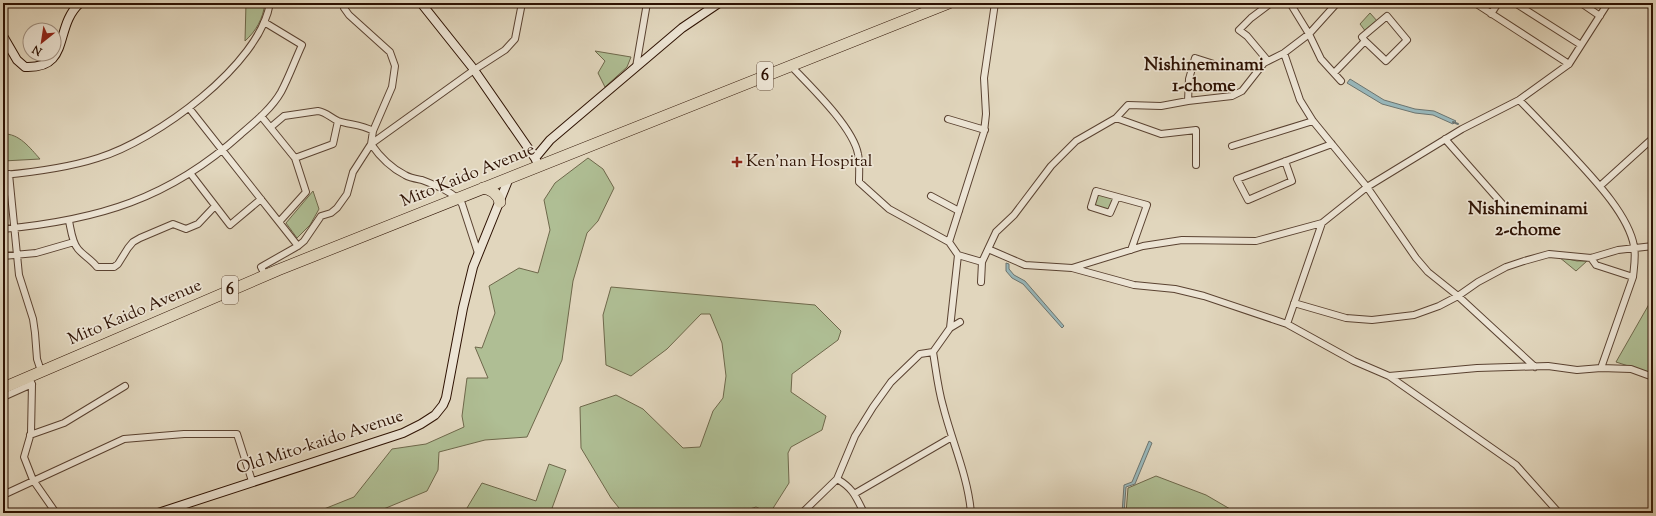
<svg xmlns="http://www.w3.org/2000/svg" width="1656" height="516" font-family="'Sorts Mill Goudy',serif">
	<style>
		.green { fill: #afbe94; stroke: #6e684b }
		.water { fill: #98b7ba; stroke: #6d7570 }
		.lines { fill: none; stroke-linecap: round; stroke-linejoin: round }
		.stream { stroke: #6d7570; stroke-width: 2 }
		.street-casing { stroke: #5a4231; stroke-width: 8 }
		.secondary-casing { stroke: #2d1102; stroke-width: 10 }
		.highway-casing { stroke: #2d1102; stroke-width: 12 }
		.street { stroke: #ece4d4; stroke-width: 6 }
		.secondary { stroke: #ece4d4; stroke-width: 8 }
		.highway { stroke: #e1d6bd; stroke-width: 11 }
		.poi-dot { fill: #8f2418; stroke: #ece4d4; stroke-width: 1.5 }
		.labels { text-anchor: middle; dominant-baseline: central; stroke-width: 3.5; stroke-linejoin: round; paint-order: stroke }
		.shield { fill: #ece4d4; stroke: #665041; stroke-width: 1 }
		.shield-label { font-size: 16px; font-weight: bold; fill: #2d1102 }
		.poi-label { font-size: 17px; fill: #2d1102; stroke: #ece4d4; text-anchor: start }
		.street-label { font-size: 17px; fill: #2d1102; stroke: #ece4d4 }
		.neighbourhood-label { font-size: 18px; font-weight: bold; fill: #2d1102; stroke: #ece4d4 }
	</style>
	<rect width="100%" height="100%" fill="#e1d6bd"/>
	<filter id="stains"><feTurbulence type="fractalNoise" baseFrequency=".005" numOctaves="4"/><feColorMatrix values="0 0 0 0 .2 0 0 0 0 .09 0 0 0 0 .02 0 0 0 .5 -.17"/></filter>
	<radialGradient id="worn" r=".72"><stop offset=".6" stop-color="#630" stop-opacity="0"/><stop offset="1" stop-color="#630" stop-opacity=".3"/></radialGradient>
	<!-- green -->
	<path class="green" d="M246 3H265C263 19 256 31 245 41Z
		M1370 13 1378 22 1366 32 1360 24Z
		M595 51 631 57 627 67 605 87 598 73 605 61Z
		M3 134C19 133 30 148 40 159L3 161Z
		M588 158 603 169 614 188 598 221 587 233 573 281 562 360 527 437 485 440 439 452 438 470 427 491 374 513H314L354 497 392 449 426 444 464 427 462 416 467 378H488L475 347 482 348 495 313 489 286 519 268 538 273 550 230 544 200 555 183Z
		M313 191 319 209 310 225 297 238 286 223Z
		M1097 193 1115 197 1109 211 1093 206Z
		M1559 257 1577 261H1587L1576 271Z
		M611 287 815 305 841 331 838 340 792 374 791 392 826 416 822 430 791 447 788 453 789 483 770 513 756 507 737 513H623L611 498 581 448 580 407 616 395 643 409 683 448 700 447 713 411 723 398 726 376 722 343 710 314H701L667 349 631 376 606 365 603 315Z
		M1652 299H1653V374L1616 362Z
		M549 464 566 470 551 511 554 513H464L482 483 536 501Z
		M1156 476 1206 495 1237 513H1126L1128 488Z"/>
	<!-- water -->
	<path class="water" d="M1350 79 1384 100 1415 109 1434 111 1456 121 1453 124 1433 115 1415 113 1382 104 1347 83Z
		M1006 263 1009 264V269L1014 275 1025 281 1064 326 1062 328 1023 284 1012 278 1006 271Z
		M1149 441 1152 443 1135 484 1126 487 1124 513H1122L1124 485 1132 482Z"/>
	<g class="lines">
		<!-- stream -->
		<path class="stream" d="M1453 122 1458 124"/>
		<!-- street casing -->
		<g class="street-casing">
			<path id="street" d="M344 3V8L349 15 390 52 395 66 392 87 373 131 371 144C380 157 391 168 405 175 410 178 417 179 422 180 435 185 454 192 462 204L478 253
				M1290 3 1309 34 1321 59 1341 81
				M1475 3 1569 64
				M1515 3 1581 45
				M1581 3 1600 16
				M1491 14 1498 3
				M1284 53 1300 100 1313 121 1367 187 1416 258 1428 272 1458 296 1535 367
				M1268 61 1247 36 1239 30 1251 18 1271 3
				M791 66C810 86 853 127 858 154 860 163 859 173 859 182L889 209 949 242
				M636 67 647 3
				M1334 73 1365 41 1362 37 1387 16 1407 40 1386 61 1365 41
				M1519 100C1536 117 1552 134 1568 151 1590 175 1628 213 1634 246 1636 256 1634 267 1633 277L1601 368
				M1188 101 1189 79 1195 58 1217 65
				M189 108 279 222 306 192 295 158 261 116
				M1116 118 1161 134 1196 130V165
				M948 119 985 130
				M271 127 284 116 318 111C326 112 331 118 338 121 350 125 361 124 373 131
				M1445 139 1505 207
				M1232 146 1313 121
				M295 158 333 144 338 121
				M1285 161 1292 181 1248 200 1237 179 1332 144
				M190 173 230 225 261 199
				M9 174 19 275 33 319 35 333 37 359 41 371
				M3 175C35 172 67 168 98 158 155 141 260 65 270 3
				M1600 186 1653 138
				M931 196 959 211
				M1117 197 1110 213 1091 207 1096 191 1147 205 1131 250
				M69 221C71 230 72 242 78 249 84 256 92 260 97 267H114L118 264 128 248 133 242 140 238 173 224 186 229 198 224 215 206
				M279 222 298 246
				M3 229C98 220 169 199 241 134 255 122 272 108 281 92 289 77 295 60 302 45L264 22
				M988 249 1025 265 1072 268 1134 285 1175 289 1204 296 1287 324 1354 361 1389 376 1516 465 1559 513
				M958 255 982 262
				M3 256 36 253 74 242
				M1591 258 1596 265 1633 277
				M1072 268 1143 246 1182 240 1256 241 1322 223 1367 187 1462 129 1519 100 1569 64 1608 3
				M265 275 261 267 298 246 304 241 321 216 331 213 337 208 347 194 353 172 371 144 474 70 505 50 515 39 522 3
				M981 282 982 262 996 232 1014 215 1051 166 1076 141 1116 118 1128 105 1161 106 1188 101 1232 96 1242 91 1264 63 1284 53 1309 34 1337 3
				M1294 303 1346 318 1372 320 1414 315 1439 306 1458 296 1478 282 1506 267 1524 261 1549 254 1591 258 1618 250 1653 246
				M1287 324 1322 223
				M950 328 958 255 949 242 984 132 986 114 984 78 995 3
				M933 352C936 370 938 389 943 406 952 442 968 476 971 513
				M1389 376 1477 368 1548 366 1577 370 1601 368 1631 369 1653 377
				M28 377 32 384 31 433 24 457 33 480 56 513
				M3 397 32 384
				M30 435 64 423 125 386
				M837 479C853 488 856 497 864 513
				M854 494 952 437
				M3 495 124 439 184 434H237L252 481
				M802 513 837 479 855 436 873 407 891 382 920 354 933 352 950 328 960 322"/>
		</g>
		<!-- secondary casing -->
		<g class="secondary-casing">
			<path id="secondary" d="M421 3 472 67 535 158
				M3 36 17 60 25 67C72 69 53 27 80 3
				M539 166 535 158 550 140 682 28 719 3
				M158 513 403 433 421 424 435 415 443 405 446 398 463 308 473 267 509 178"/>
		</g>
		<!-- highway casing -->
		<g class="highway-casing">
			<path id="highway" d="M483 188C492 190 497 193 500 202
				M3 388 278 270 949 3"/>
		</g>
		<!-- street -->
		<use href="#street" class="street"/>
		<!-- secondary -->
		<use href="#secondary" class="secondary"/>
		<!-- highway -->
		<use href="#highway" class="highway"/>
	</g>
	<!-- markers -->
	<path class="poi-dot" d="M735 156h4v4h4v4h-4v4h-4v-4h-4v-4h4z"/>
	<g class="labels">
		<!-- shield labels -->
		<g class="shield">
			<rect x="757" y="62" width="16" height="28" rx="3"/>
			<rect x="222" y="276" width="16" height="28" rx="3"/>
		</g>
		<g class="shield-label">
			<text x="765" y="76">6</text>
			<text x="230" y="290">6</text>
		</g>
		<!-- poi labels -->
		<g class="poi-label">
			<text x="746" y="162">Ken'nan Hospital</text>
		</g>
		<!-- street labels -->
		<g class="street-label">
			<text transform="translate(468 176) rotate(-22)">Mito Kaido Avenue</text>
			<text transform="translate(135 313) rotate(-23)">Mito Kaido Avenue</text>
			<text transform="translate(320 443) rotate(-18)">Old Mito-kaido Avenue</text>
		</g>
		<!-- neighbourhood labels -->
		<g class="neighbourhood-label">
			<text x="1204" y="66">Nishineminami<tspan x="1204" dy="21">1-chome</tspan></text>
			<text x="1528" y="210">Nishineminami<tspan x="1528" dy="21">2-chome</tspan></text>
		</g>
	</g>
	<!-- margin -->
	<rect width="1656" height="516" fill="none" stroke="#e1d6bd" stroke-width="16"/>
	<rect x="4" y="4" width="1648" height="508" fill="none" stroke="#2d1102" stroke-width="2"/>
	<rect x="8" y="8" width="1640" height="500" fill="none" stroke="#2d1102"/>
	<!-- north arrow -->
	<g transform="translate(42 42) rotate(210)"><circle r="19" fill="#ece4d4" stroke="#a09080"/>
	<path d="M0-3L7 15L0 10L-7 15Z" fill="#8f2418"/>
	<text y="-6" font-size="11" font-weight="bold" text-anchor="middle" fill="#2d1102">N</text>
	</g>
	<rect width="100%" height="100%" filter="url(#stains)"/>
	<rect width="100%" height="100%" fill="url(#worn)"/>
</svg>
